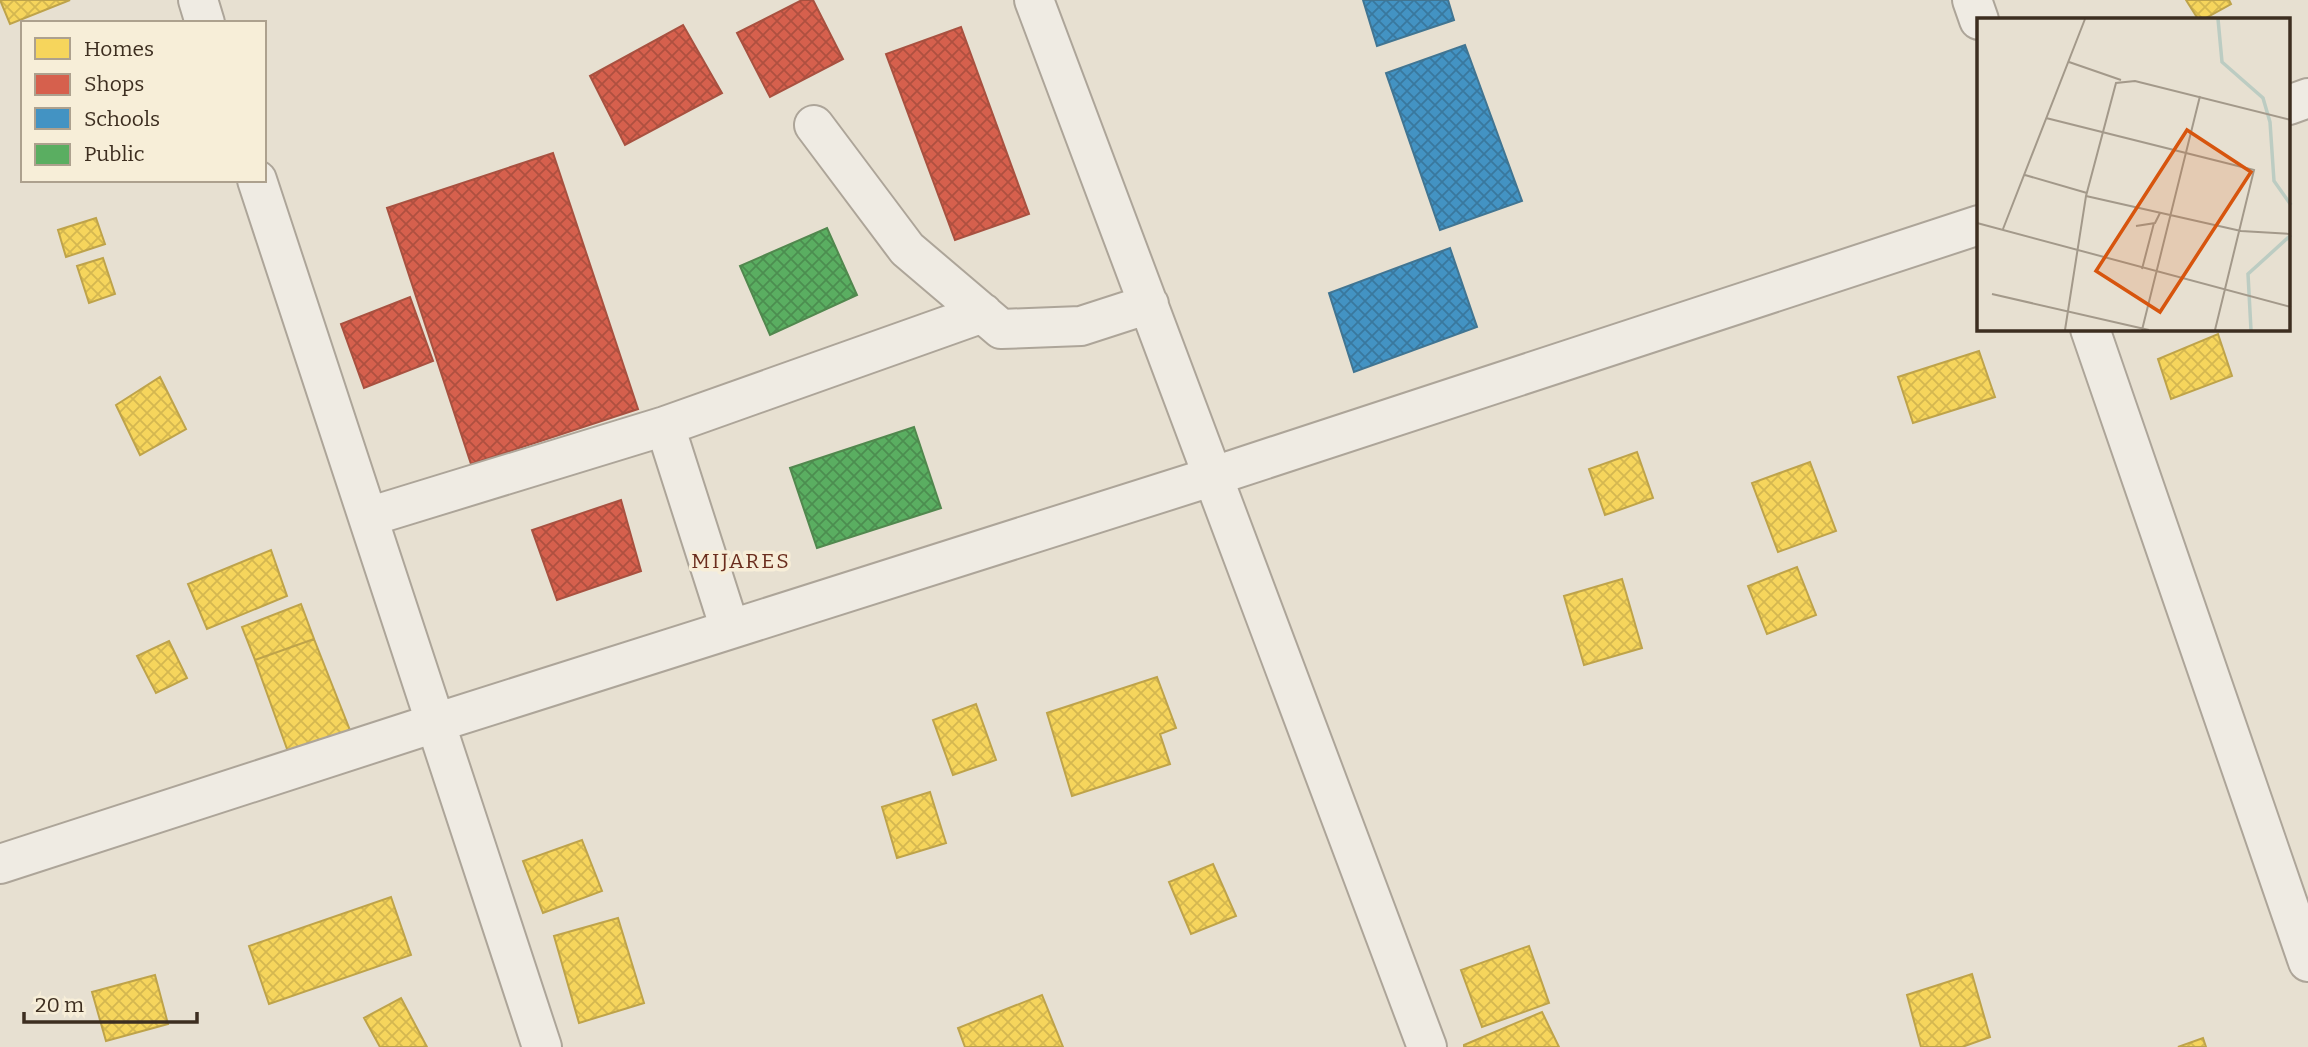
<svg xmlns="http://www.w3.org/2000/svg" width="2308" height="1047" font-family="Bitter,serif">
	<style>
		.homes { fill: url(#homes-cross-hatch); stroke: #bea34a; stroke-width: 2 }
		.shops { fill: url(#shops-cross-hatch); stroke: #a85140; stroke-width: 2 }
		.schools { fill: url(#schools-cross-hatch); stroke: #417592; stroke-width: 2 }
		.public { fill: url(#public-cross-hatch); stroke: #51884e; stroke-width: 2 }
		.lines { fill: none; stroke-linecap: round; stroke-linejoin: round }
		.minor-casing { stroke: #ada599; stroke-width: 42 }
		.minor { stroke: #efebe3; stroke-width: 38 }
		.labels { text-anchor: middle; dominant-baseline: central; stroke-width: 7; stroke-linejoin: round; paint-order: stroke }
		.quarter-label { font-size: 21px; letter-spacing: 2px; fill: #6b2e1e; stroke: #f7eed8 }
		.inset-river { fill: none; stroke: #bcccc2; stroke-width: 3.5 }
		.inset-road { fill: none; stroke: #a3998a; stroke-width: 2 }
		.view { fill: #d7550e; fill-opacity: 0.15; stroke: #d7550e; stroke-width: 3.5 }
		.inset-edge { fill: none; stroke: #3d2e20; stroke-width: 3.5 }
	</style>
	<defs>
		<pattern id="homes-cross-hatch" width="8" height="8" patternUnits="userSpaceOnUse" patternTransform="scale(1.75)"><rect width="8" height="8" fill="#f6d55c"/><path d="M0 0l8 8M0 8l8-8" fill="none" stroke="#d4b750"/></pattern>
		<pattern id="shops-cross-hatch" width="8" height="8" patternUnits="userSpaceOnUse" patternTransform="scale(1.75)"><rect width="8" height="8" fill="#d6604d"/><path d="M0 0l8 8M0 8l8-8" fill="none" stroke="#af5040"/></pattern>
		<pattern id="schools-cross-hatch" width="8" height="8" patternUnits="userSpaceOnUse" patternTransform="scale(1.75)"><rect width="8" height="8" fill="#4393c3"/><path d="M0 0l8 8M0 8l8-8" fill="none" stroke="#39789e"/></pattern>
		<pattern id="public-cross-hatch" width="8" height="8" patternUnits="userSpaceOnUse" patternTransform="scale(1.75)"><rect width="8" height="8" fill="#5aae61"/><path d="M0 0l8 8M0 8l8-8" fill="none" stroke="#4c8e50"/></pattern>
	</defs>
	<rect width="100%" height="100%" fill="#e7e0d1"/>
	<!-- homes -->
	<path class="homes" d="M0 0H70L10 24Z
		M2186 0H2229L2231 4 2204 19H2198Z
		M96 218 105 244 66 257 58 230Z
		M103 258 115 294 89 303 77 266Z
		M2218 334 2232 376 2171 399 2158 359Z
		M1979 351 1995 397 1913 423 1898 377Z
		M160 377 186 429 140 455 116 405Z
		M1637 452 1653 498 1605 515 1589 469Z
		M1810 462 1836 531 1778 552 1752 483Z
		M271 550 287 596 207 629 188 584Z
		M1797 567 1816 615 1767 634 1748 586Z
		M1622 579 1642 648 1584 665 1564 596Z
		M301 604 314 639 255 660 242 627Z
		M314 639 353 738 291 760 255 660Z
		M169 641 187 678 156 693 137 656Z
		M1157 677 1176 728 1160 734 1170 764 1072 796 1047 713Z
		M976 704 996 760 953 775 933 720Z
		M930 792 946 843 897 858 882 807Z
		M582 840 602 891 543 913 523 861Z
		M1213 864 1236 916 1191 934 1169 882Z
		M391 897 411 955 269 1004 249 946Z
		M618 918 644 1003 579 1023 554 936Z
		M1529 946 1549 1003 1482 1027 1461 970Z
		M1972 974 1990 1037 1962 1047H1921L1907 995Z
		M155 975 168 1024 106 1041 92 992Z
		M1042 995 1063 1047H965L958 1028Z
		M401 998 427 1047H380L364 1018Z
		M1542 1012 1559 1047H1464V1045Z
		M2203 1038 2206 1047H2178Z"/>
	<!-- shops -->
	<path class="shops" d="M802 0H813L843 59 770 97 737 33Z
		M683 25 722 93 625 145 590 76Z
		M961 27 1029 214 955 240 886 54Z
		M553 153 638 409 471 464 387 208Z
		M410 297 433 361 364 388 341 324Z
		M621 500 641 571 557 600 532 530Z"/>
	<!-- schools -->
	<path class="schools" d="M1363 0H1448L1454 20 1377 46Z
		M1465 45 1522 201 1440 230 1386 73Z
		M1450 248 1477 327 1354 372 1329 293Z"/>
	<!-- public -->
	<path class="public" d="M827 228 857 295 770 335 740 266Z
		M914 427 941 508 817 548 790 468Z"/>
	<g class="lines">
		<!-- minor casing -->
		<g class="minor-casing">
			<path id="minor" d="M198 0 205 23
				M1034 0 1427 1047
				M1972 0 1979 20
				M2289 105 2308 98
				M814 125 907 249 1001 329 1081 326 1149 304
				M257 180 542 1047
				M2090 329 2308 962
				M665 426 730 629
				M368 517 665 426 983 313
				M0 864 435 723 1214 476 1979 225"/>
		</g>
		<!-- minor -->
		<use href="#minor" class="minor"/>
	</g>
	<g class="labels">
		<!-- quarter labels -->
		<g class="quarter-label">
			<text x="741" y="561">MIJARES</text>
		</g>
	</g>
	<!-- overview -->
	<g transform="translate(1977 18)">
		<rect width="313" height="313" fill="#e7e0d1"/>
		<path class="inset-river" d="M241 1 245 44 286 80 293 104 297 163 314 187M274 312 271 256 314 217"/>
		<path class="inset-road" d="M92 44 144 62M69 100 277 152 238 312M48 157 110 175M109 178 264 213 314 216M0 205 314 289M159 208 178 205 183 195M26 211 108 1M165 251 177 205M15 276 172 312M88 312 109 178 139 65 158 63 314 102M165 312 223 78"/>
		<path class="view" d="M210 112 274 154 183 294 119 253Z"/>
		<rect width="313" height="313" class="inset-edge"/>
	</g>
	<!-- legend -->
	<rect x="21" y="21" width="245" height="161" fill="#f7eed8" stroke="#ada18e" stroke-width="2"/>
	<rect x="35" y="38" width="35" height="21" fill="#f6d55c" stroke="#ada18e" stroke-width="2"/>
	<text x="84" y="56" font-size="21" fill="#3d2e20">Homes</text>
	<rect x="35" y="74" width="35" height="21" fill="#d6604d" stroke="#ada18e" stroke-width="2"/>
	<text x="84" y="91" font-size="21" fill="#3d2e20">Shops</text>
	<rect x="35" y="108" width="35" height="21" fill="#4393c3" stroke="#ada18e" stroke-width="2"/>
	<text x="84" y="126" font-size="21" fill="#3d2e20">Schools</text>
	<rect x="35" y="144" width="35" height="21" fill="#5aae61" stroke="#ada18e" stroke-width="2"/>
	<text x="84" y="161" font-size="21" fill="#3d2e20">Public</text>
	<!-- scale -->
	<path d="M24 1012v10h173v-10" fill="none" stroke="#3d2e20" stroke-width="3.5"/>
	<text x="35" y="1012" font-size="21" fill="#3d2e20" stroke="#f7eed8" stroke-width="5" paint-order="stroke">20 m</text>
</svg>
